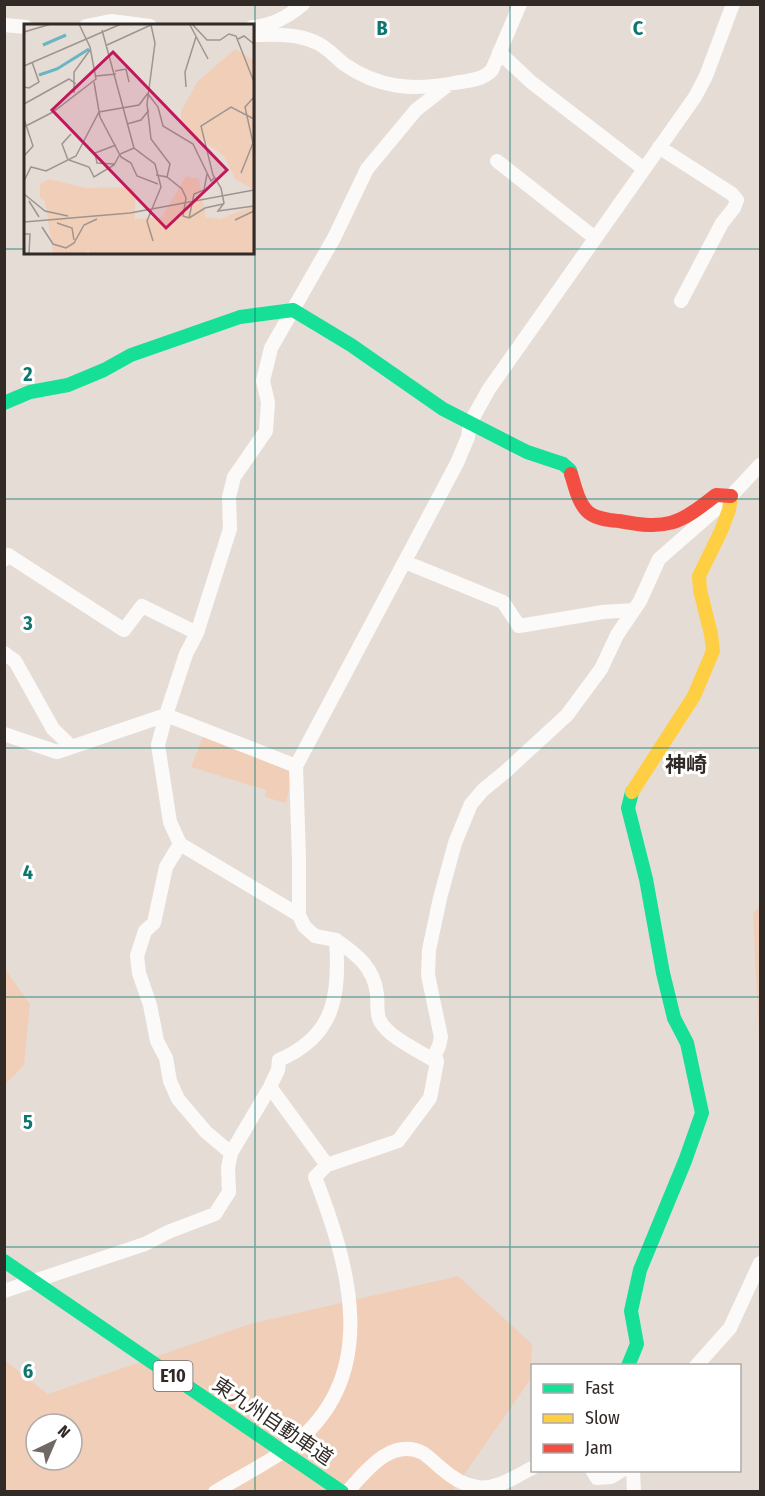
<svg xmlns="http://www.w3.org/2000/svg" width="765" height="1496" font-family="'Fira Sans Condensed','Noto Sans JP',sans-serif">
	<style>
		.green { fill: #f1ceb8; fill-rule: evenodd }
		.lines { fill: none; stroke-linecap: round; stroke-linejoin: round }
		.street { stroke: #fbfaf9; stroke-width: 14 }
		.fast { stroke: #16e098; stroke-width: 14 }
		.slow { stroke: #ffcf43; stroke-width: 14 }
		.jam { stroke: #f24e42; stroke-width: 14 }
		.grid { fill: none; stroke: #0f766e; stroke-width: 1.5; stroke-opacity: 0.55 }
		.labels { text-anchor: middle; dominant-baseline: central; stroke-width: 6; stroke-linejoin: round; paint-order: stroke }
		.shield { fill: #fff; stroke: #6f6a67; stroke-width: 1.5 }
		.shield-label { font-size: 18px; font-weight: bold; fill: #312a26 }
		.street-label { font-size: 20px; fill: #312a26; stroke: #fff }
		.neighbourhood-label { font-size: 21px; font-weight: bold; fill: #312a26; stroke: #fff }
		.inset-river { fill: none; stroke: #69b5c2; stroke-width: 3 }
		.inset-road { fill: none; stroke: #9e9590; stroke-width: 1.5 }
		.view { fill: #c2185b; fill-opacity: 0.15; stroke: #c2185b; stroke-width: 3 }
		.inset-edge { fill: none; stroke: #312a26; stroke-width: 3 }
		.grid-label { font-size: 20px; text-anchor: middle; font-weight: bold; fill: #0f766e; stroke: #fff; stroke-width: 6; stroke-linejoin: round; paint-order: stroke }
	</style>
	<rect width="100%" height="100%" fill="#e6dcd6"/>
	<!-- green -->
	<path class="green" d="M204 734 286 766 292 774 286 803 265 797 266 790 191 767Z
		M760 906V1059L753 914Z
		M4 968 30 1004 24 1065 5 1085Z
		M458 1276 532 1344 530 1380 452 1492 5 1491 4 1360 48 1394 250 1324ZM36 1424H72V1460H36Z"/>
	<g class="lines">
		<!-- street -->
		<path class="street" d="M4 25 26 27
			M86 26 111 21 150 26
			M252 27C272 26 288 17 303 4
			M252 35C274 35 295 33 315 42 326 46 335 57 344 64 378 88 413 91 454 83 467 81 483 80 492 70L520 4
			M499 52 531 82 644 169
			M659 147 732 194 737 200 734 208 722 223 681 301
			M497 161 595 238
			M4 560 8 555 124 630 142 606 197 633
			M405 562 503 602 519 626 603 612 634 610
			M4 653 15 661 53 729 72 747
			M4 734 57 752 166 715 296 766
			M180 844 166 867 154 923 145 931 137 956 139 973 150 1005 157 1041 166 1058 170 1081 178 1099 206 1132 231 1153
			M299 915 180 844 170 822 158 745 166 715 186 654 197 633 230 529 229 497 234 477 266 431 268 402 263 381 271 348 334 238 367 169 416 110 449 84
			M336 940C356 954 374 967 377 994 378 1002 376 1014 380 1021 389 1038 421 1052 437 1062
			M327 1165 398 1141 430 1098 437 1062 435 1054 439 1046 441 1037 428 975 429 950 440 898 455 843 471 804 483 790 505 772 567 715 601 669 617 635 640 601 659 559 731 496 760 465
			M4 1291 145 1244 168 1232 215 1214 229 1192 228 1168 231 1153 270 1087 278 1070 279 1060C335 1036 340 995 336 940L315 936 304 926 299 915V859L296 766 457 463 468 437 470 423 489 389 695 97 706 76 733 4
			M696 1366 730 1328 760 1263
			M592 1470 597 1478 611 1477 622 1470
			M633 1470 634 1492
			M215 1492C241 1476 270 1462 294 1444 382 1374 349 1265 315 1177L327 1165 270 1087
			M347 1492C366 1471 391 1437 423 1453 429 1457 435 1463 441 1468 451 1477 463 1485 477 1487 497 1490 516 1476 532 1468"/>
		<!-- fast -->
		<path class="fast" d="M4 403 30 392 68 385 104 370 131 355 240 317 293 310 351 345 443 409 527 452 563 464 570 470 571 474
			M4 1261 342 1492
			M628 1366 637 1344 631 1311 640 1270 685 1161 702 1113 687 1043 674 1018 663 973 646 879 628 808 632 792"/>
		<!-- slow -->
		<path class="slow" d="M632 792 694 696 713 651 711 634 700 590 699 576 721 531 729 510 731 496"/>
		<!-- jam -->
		<path class="jam" d="M571 474C575 486 578 503 588 512 596 519 609 520 619 521 667 530 678 525 716 495L731 496"/>
	</g>
	<!-- grid -->
	<path class="grid" d="M255 4V1492M510 4V1492M4 249H26M252 249H760M4 499H760M4 748H760M4 997H760M4 1247H760"/>
	<g class="labels">
		<!-- shield labels -->
		<rect class="shield" x="153.5" y="1361" width="39" height="30" rx="4.5"/>
		<g class="shield-label">
			<text x="173" y="1376">E10</text>
		</g>
		<!-- street labels -->
		<g class="street-label">
			<text transform="translate(273 1421) rotate(34)">東九州自動車道</text>
		</g>
		<!-- neighbourhood labels -->
		<g class="neighbourhood-label">
			<text x="686" y="765">神崎</text>
		</g>
	</g>
	<!-- overview -->
	<g transform="translate(24 24)">
		<rect width="230" height="230" fill="#e6dcd6"/>
		<path d="M211 25 229 36V165L211 155 200 132 157 101V87L174 57ZM162 152 175 155 182 193 196 195 229 182V229H65V225L61 229H29L21 177 16 174V160L25 155 62 164 107 163 111 168V195L138 193Z" fill="#f1ceb8"/>
		<path class="inset-river" d="M19 21 42 11M15 51 33 45 65 25"/>
		<path class="inset-road" d="M168 0 183 16H196L205 10 212 12 230 58M127 1 131 19 123 80 127 115 146 140 143 153M166 1 184 35M78 6 110 124 131 140 137 163 123 197 129 217M0 8 27 0M214 15 220 12 230 20M83 21 129 0M0 42 97 0M91 47 102 45 105 58M72 52 92 50M70 58 76 93 97 133 107 139 113 152 134 160M0 63 5 64 15 58 8 38M162 63 161 48 172 13M50 69V48L66 26M124 70 134 83 139 102 169 120 187 157 190 154M0 80 45 55 52 60M0 95 9 122 0 132M230 95 207 83 177 102 189 151 197 164 200 179 194 187 230 182M103 100 117 96 125 86M0 103 29 88 72 55 66 23 55 0M44 136 38 120 47 110M45 136 65 143 70 153 90 141 96 130 110 124M90 140 73 139 71 129 92 121M217 149 229 119 221 83 230 73M132 151 143 153 158 165 162 174 159 192 165 194M0 157 7 143 22 147 52 132 75 88 115 81 124 69M0 170 21 187 44 192M5 177 15 193M165 194 170 170 180 166 183 150M165 194 181 184 199 180M211 196 230 187M0 198 106 189 230 166M33 199 48 204 50 216M18 203 29 220 42 224 50 219 60 201 73 195M0 210H6L5 229"/>
		<path class="view" d="M89 28 203 146 142 204 28 86Z"/>
		<rect width="230" height="230" class="inset-edge"/>
	</g>
	<g class="grid-label">
		<text x="382" y="35">B</text>
		<text x="638" y="35">C</text>
		<text x="28" y="381">2</text>
		<text x="28" y="630">3</text>
		<text x="28" y="879">4</text>
		<text x="28" y="1129">5</text>
		<text x="28" y="1378">6</text>
	</g>
	<!-- border -->
	<rect width="765" height="1496" fill="none" stroke="#312a26" stroke-width="12"/>
	<!-- legend -->
	<rect x="531" y="1364" width="210" height="108" fill="#ffffff" stroke="#adaaa8" stroke-width="1.5"/>
	<rect x="543" y="1384" width="30" height="9" fill="#16e098" stroke="#adaaa8" stroke-width="1.5"/>
	<text x="585" y="1394" font-size="18" fill="#312a26">Fast</text>
	<rect x="543" y="1414" width="30" height="9" fill="#ffcf43" stroke="#adaaa8" stroke-width="1.5"/>
	<text x="585" y="1424" font-size="18" fill="#312a26">Slow</text>
	<rect x="543" y="1444" width="30" height="9" fill="#f24e42" stroke="#adaaa8" stroke-width="1.5"/>
	<text x="585" y="1454" font-size="18" fill="#312a26">Jam</text>
	<!-- north arrow -->
	<g transform="translate(54 1442) rotate(44)"><circle r="28" fill="#ffffff" stroke="#adaaa8" stroke-width="1.5"/>
	<path d="M0-4.5L10 22L0 15L-10 22Z" fill="#706864"/>
	<text y="-9" font-size="16" font-weight="bold" text-anchor="middle" fill="#312a26">N</text>
	</g>
</svg>
